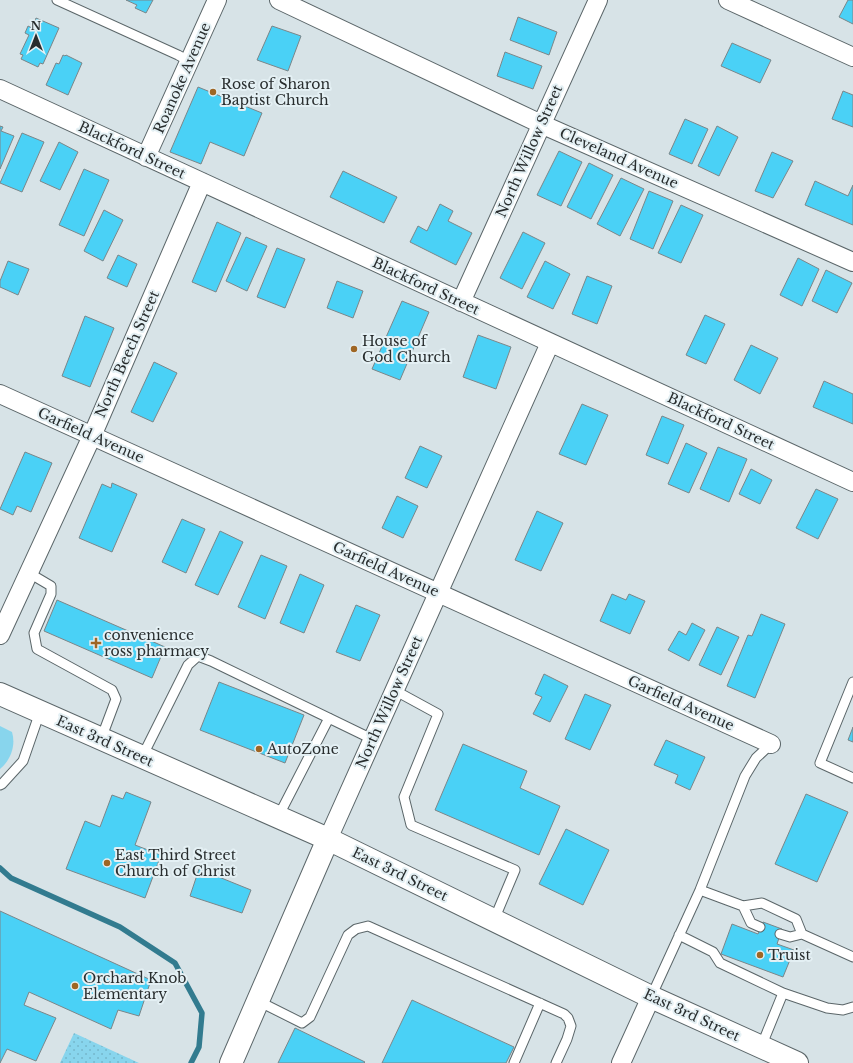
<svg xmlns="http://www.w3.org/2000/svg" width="853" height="1063" font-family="'Libre Baskerville',serif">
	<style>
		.grass { fill: #88d5ed }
		.park { fill: url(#park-dots) }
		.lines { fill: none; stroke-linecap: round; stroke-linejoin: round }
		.stream { stroke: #327b8f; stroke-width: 5.5 }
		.building { fill: #4ad1f6; stroke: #7b8689 }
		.service-casing { stroke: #5b6669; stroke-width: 11 }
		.minor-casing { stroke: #5b6669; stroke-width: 20 }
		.secondary-casing { stroke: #5b6669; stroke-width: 24 }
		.service { stroke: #fff; stroke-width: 9 }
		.minor { stroke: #fff; stroke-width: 18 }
		.secondary { stroke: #fff; stroke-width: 22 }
		.poi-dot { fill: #9f6624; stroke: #e4f0f4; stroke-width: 1.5 }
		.labels { text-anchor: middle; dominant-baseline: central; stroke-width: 4; stroke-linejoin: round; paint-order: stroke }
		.street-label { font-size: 14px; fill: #282d2e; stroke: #e4f0f4 }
		.poi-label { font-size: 14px; fill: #282d2e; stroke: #e4f0f4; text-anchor: start }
	</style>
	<defs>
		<pattern id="park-dots" width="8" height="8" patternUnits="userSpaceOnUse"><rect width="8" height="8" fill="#88d5ed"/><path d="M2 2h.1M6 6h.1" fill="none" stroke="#75b7cc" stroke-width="1.8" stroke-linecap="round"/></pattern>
	</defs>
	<rect width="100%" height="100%" fill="#d7e3e7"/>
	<!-- grass -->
	<path class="grass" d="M0 726 12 732C16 745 11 760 0 769Z"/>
	<!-- park -->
	<path class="park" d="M74 1033 139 1063H60Z"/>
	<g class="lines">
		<!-- stream -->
		<path class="stream" d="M0 868 11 878 120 927 175 963 202 1013 199 1047 191 1063"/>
	</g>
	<!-- building -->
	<path class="building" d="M126 0H153L146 13 135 8 137 5Z
		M848 0H853V24L839 17Z
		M518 17 557 32 549 55 510 40Z
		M36 18 59 28 43 64 40 63 38 67 21 59 23 55 20 54 29 35 25 33 28 26 32 28Z
		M272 26 301 36 288 71 257 60Z
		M732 43 771 60 760 83 721 66Z
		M505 52 542 66 533 89 497 76Z
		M63 55 65 56 66 55 82 63 68 95 46 85 56 63 59 64Z
		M198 87 262 113 244 156 210 142 201 164 170 152Z
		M843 91 853 95V127L832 119Z
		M685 119 708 129 692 164 669 154Z
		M0 126 3 127 1 131 14 136 0 169Z
		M717 126 738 137 719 176 698 166Z
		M22 133 44 142 22 192 0 183Z
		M59 142 78 152 60 190 40 181Z
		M559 151 582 162 561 206 537 195Z
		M772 152 793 161 773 198 755 191Z
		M589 163 613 175 591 219 567 207Z
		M84 169 109 180 84 236 59 225Z
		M343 171 397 197 384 223 330 197Z
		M621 178 644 189 620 236 597 224Z
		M815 181 848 196 853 185V225L805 205Z
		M649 191 673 201 653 249 630 239Z
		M440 204 453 211 448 221 472 233 456 265 410 242 418 226 427 231Z
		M681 205 703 215 681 263 658 253Z
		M104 210 123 220 103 261 84 251Z
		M217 222 241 233 216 292 192 282Z
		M523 232 545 243 522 289 500 278Z
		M246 237 267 246 247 291 226 281Z
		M277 248 305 259 285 308 257 297Z
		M118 255 137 264 127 287 107 278Z
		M798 258 819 269 802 306 780 295Z
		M8 261 29 269 18 295 0 287V281Z
		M545 261 570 274 553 309 527 297Z
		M826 270 852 283 837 313 812 301Z
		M587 276 612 286 597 324 572 314Z
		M337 281 363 291 353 318 327 308Z
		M402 301 429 312 400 380 372 369Z
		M705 315 725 324 706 364 686 355Z
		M85 316 114 328 90 387 62 376Z
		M478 335 511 347 496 389 463 377Z
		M751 345 778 358 760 394 734 380Z
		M154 362 177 373 153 422 131 412Z
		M824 381 853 394V424L813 407Z
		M582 404 608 415 586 465 559 454Z
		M662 416 684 425 668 464 646 455Z
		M686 443 707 453 689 493 668 484Z
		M420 446 442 456 427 488 405 478Z
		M718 447 747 459 729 502 700 489Z
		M25 452 52 463 31 512 17 506 13 515 0 509Z
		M751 469 772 480 760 504 739 494Z
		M112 483 137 494 112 552 79 538 102 484 111 488Z
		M816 489 838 499 818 539 796 528Z
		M397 496 418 506 403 538 382 528Z
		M537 511 563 523 541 571 515 560Z
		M182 519 205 529 186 573 162 562Z
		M220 531 243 542 218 595 195 585Z
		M261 555 287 566 265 619 238 607Z
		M300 574 324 585 304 633 280 623Z
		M612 594 626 600 629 594 645 601 630 634 600 621Z
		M57 600 165 647 152 678 44 631Z
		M356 605 380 615 360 661 336 652Z
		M761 614 785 624 755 698 727 686 748 635 752 636Z
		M692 623 705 630 689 661 668 650 679 631 686 635Z
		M717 627 739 637 721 675 699 665Z
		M544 674 568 686 550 722 533 714 542 697 535 694Z
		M219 682 304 715 285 763 200 730Z
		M585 694 611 705 590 750 565 739Z
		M853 727V742L848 740Z
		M666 740 705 757 690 790 675 783 678 775 654 765Z
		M463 744 527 771 520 788 560 806 539 855 435 810Z
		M126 792 151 802 135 845 161 855 145 898 66 869 85 821 100 827 112 795 123 799Z
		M806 794 848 812 817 882 775 864Z
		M566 829 609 850 583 905 539 884Z
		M199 869 251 890 242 913 190 896Z
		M0 911 151 980 139 1016 118 1010 111 1029 29 992 24 1005 56 1018 36 1061 7 1049 0 1063Z
		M763 922 782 929 777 944 794 950 783 977 721 954 732 924 758 934Z
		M412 1000 514 1047 506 1063H382Z
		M295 1028 365 1062 364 1063H278Z"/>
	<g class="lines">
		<!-- service casing -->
		<g class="service-casing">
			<path id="service" d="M57 0 178 55 189 61
				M29 573 51 586V594L34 633 37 649 112 690 116 699 101 739
				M853 682 820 763 853 778
				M394 690 438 714 404 797 411 825 515 870 494 920
				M142 757 188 665 198 656 211 661 372 739
				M0 785 2 784 23 761 40 712
				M278 817 329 718
				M700 890 743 906 762 903 796 919 802 934
				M743 906 751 923 760 927
				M780 934 790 937 802 934 853 957
				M679 935 713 952 720 963 783 993 827 1008 843 1010 853 1007
				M651 997 700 890 745 776 756 758 771 744
				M258 1001 302 1023 310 1017 348 935 356 929 368 926 564 1014 568 1018 571 1026 567 1039 556 1063
				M761 1047 783 993
				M514 1063 540 1003"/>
		</g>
		<!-- minor casing -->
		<g class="minor-casing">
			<path id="minor" d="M279 0 541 124 853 262
				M728 0 853 57
				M0 89 853 482
				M146 157 217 0
				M461 302 598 0
				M0 394 771 744
				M0 635 92 436 202 182
				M328 839 550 343
				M621 1063 651 997"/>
		</g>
		<!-- secondary casing -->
		<g class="secondary-casing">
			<path id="secondary" d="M0 694 328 839 651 997 797 1063
				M231 1063 328 839"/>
		</g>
		<!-- service -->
		<use href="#service" class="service"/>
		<!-- minor -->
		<use href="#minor" class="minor"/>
		<!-- secondary -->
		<use href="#secondary" class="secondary"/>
	</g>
	<!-- markers -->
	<g class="poi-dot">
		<circle cx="213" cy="92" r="4"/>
		<circle cx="354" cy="349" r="4"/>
		<path d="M94 637h4v4h4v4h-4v4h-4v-4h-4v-4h4z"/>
		<circle cx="259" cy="749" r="4"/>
		<circle cx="107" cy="863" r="4"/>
		<circle cx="760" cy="955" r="4"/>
		<circle cx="75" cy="986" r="4"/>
	</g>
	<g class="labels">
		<!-- street labels -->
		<g class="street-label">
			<text transform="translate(182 78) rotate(-66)">Roanoke Avenue</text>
			<text transform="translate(132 150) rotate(25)">Blackford Street</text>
			<text transform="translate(529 151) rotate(-66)">North Willow Street</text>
			<text transform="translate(619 158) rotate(24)">Cleveland Avenue</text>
			<text transform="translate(426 286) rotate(25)">Blackford Street</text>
			<text transform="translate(127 354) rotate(-66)">North Beech Street</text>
			<text transform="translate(721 421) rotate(25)">Blackford Street</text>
			<text transform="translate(91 435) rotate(24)">Garfield Avenue</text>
			<text transform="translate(386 569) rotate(24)">Garfield Avenue</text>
			<text transform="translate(389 702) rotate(-66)">North Willow Street</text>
			<text transform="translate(681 703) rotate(24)">Garfield Avenue</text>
			<text transform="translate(105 741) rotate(24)">East 3rd Street</text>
			<text transform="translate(400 874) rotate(26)">East 3rd Street</text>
			<text transform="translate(692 1015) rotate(25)">East 3rd Street</text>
		</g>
		<!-- poi labels -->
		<g class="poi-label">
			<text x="221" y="84">Rose of Sharon<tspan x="221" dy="16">Baptist Church</tspan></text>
			<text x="362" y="341">House of<tspan x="362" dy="16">God Church</tspan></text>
			<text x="104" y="635">convenience<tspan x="104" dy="16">ross pharmacy</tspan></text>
			<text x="267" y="749">AutoZone</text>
			<text x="115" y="855">East Third Street<tspan x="115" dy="16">Church of Christ</tspan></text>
			<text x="768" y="955">Truist</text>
			<text x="83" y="978">Orchard Knob<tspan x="83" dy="16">Elementary</tspan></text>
		</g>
	</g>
	<!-- north arrow -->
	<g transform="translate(36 36)" stroke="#e4f0f4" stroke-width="3" paint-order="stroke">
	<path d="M0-3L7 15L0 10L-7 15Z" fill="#282d2e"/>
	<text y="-6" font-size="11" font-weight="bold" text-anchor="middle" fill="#282d2e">N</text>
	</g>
</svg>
